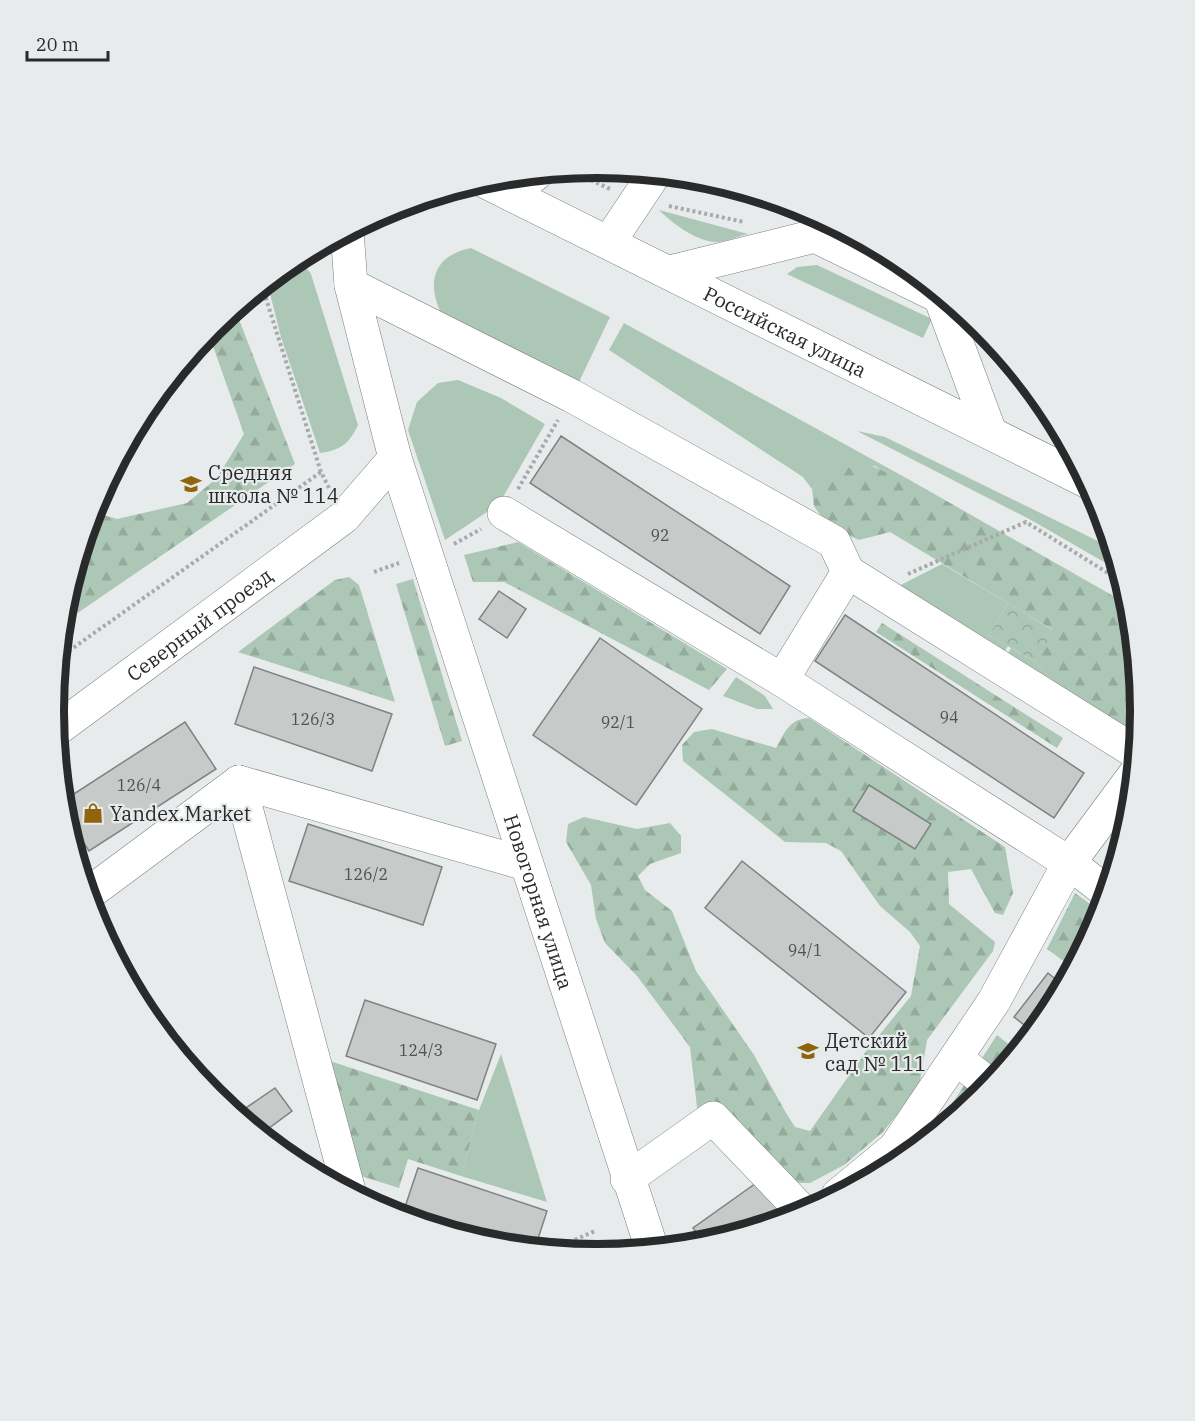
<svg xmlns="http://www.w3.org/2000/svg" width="1195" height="1421" font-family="'IBM Plex Serif',serif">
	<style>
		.green { fill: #acc7b5 }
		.forest { fill: url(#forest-firs) }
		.park { fill: url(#park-crowns) }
		.building { fill: #c6cac9; stroke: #7f8382; stroke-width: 1.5 }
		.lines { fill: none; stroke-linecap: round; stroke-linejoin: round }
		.minor-casing { stroke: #7c8080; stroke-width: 34 }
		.major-casing { stroke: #7c8080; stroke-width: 34 }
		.path { stroke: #a7aaab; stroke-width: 4; stroke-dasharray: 3 3; stroke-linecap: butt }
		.minor { stroke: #fff; stroke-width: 33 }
		.major { stroke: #fff; stroke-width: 33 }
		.labels { text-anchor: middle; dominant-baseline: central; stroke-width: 4.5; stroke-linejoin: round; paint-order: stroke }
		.number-label { font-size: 16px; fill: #505252 }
		.street-label { font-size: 20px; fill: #292a2b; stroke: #e7ebec }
		.poi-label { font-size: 20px; fill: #292a2b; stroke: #e7ebec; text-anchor: start }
		.rim { fill: none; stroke: #292a2b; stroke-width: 8 }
	</style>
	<defs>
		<pattern id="forest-firs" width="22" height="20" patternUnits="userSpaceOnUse" patternTransform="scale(1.5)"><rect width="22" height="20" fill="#acc7b5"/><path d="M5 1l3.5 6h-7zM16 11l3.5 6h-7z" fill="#94ab9c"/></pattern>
		<pattern id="park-crowns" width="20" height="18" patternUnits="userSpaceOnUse" patternTransform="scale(1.5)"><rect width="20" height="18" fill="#acc7b5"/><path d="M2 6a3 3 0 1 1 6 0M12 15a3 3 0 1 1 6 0" fill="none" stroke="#94ab9c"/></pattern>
	</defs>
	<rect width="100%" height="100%" fill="#e7ebec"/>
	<!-- green -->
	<path class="green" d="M659 210 748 234C739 236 726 242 716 242 696 241 673 224 659 210Z
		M471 248 610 317 577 386 567 387 440 311C426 279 436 255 471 248Z
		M298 257 311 274 358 425C349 444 341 450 320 453L281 337 267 282Z
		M817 265 932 319 923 338 787 274 797 267Z
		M624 323 908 479 890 477 875 466 821 475 812 489 803 477 609 350Z
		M458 380 501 398 545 424 499 504 445 540 408 430 417 402 438 383Z
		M857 431 885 437 1102 543 1104 562 1031 520Z
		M942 564 1008 603 989 635 1008 646 1000 659 891 590Z
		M1011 648 1035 662 1054 682 1003 662Z
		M736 677 765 696 773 709H757L723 696Z
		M501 1054 547 1202 461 1176 479 1110Z"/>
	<!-- forest -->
	<path class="forest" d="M235 309 295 464 63 623 65 604 93 512 117 519 187 503 217 478 244 434 208 332Z
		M863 464C881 467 888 477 908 479L1131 606 1141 711 1138 742 1054 682 1035 662 1053 630 890 532 859 540 829 527 814 506 812 489 821 475Z
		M518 542 727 669 709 690 504 582H473L464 555Z
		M349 577 359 585 395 702 238 652 335 580Z
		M413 579 462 741 445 746 396 584Z
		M882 623 1063 738 1057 748 876 632Z
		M809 718 1005 847 1013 893 1003 915 995 913 971 869 948 872 949 904 995 942 993 951 927 1040 919 1087 883 1132 844 1165 810 1183H782L698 1116 690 1047 637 976 605 943 596 919 591 885 566 842 568 824 584 817 637 829 670 823 681 836V853L650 864 638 876 645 890 672 911 696 971 754 1055 786 1113 795 1127 810 1131 867 1050 911 996 920 946 910 932 880 906 841 851 826 843 785 842 683 761 682 745 694 732 712 729 776 748C785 732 789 719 809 718Z
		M1075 893 1101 912 1073 968 1047 949Z
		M997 1035 1017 1051 982 1095 956 1116 948 1110Z
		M330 1061 479 1110 461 1176 408 1159 399 1188 355 1174Z"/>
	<!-- park -->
	<path class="park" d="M1008 603 1054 631 1035 662 989 635Z"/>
	<!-- building -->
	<path class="building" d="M561 436 790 586 760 634 530 483Z
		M499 591 526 609 507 638 479 619Z
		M845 615 1084 773 1054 818 815 661Z
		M600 638 702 709 636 805 533 735Z
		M254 667 392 714 372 771 235 724Z
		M185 722 216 769 89 851 64 813 63 801Z
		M869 785 931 824 915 849 853 811Z
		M308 824 442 867 423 925 289 881Z
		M1124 838 1116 866 1107 859Z
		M742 861 906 992 869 1038 705 908Z
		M1048 973 1064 986 1049 1013 1033 1032 1014 1017Z
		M365 1000 496 1044 477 1100 346 1056Z
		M275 1088 292 1111 261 1134 237 1114Z
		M418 1168 547 1211 535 1248 491 1243 402 1216Z
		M759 1181 786 1219 704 1243 693 1228Z"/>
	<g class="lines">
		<!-- minor casing -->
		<g class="minor-casing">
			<g id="minor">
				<path d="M510 194 537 173"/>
				<path id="s1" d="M347 231 351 285 395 458 652 1249"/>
				<path d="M609 242 655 173"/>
				<path d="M670 272 815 236 940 297 990 432"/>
				<path d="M351 285 572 396 834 542 848 572 782 680"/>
				<path d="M504 513 782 680 1069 863 1107 892"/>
				<path d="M848 572 1137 753"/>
				<path id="s2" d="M56 730 344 517 395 458"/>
				<path d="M239 782 349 1191"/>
				<path d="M239 782 526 864"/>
				<path d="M88 894 239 782"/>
				<path d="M957 1059 990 1085"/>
				<path d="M627 1179 713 1118 804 1213"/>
				<path d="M838 1195 895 1148 994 1001 1069 863 1135 774"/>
			</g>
		</g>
		<!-- major casing -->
		<g class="major-casing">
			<g id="major">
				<path id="s3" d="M482 180 1088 482"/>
			</g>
		</g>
		<!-- path -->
		<path class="path" d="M569 170 610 189
			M669 206 744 222
			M262 286 321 472 330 490
			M518 489 558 420
			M454 544 481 529
			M374 572 399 563
			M908 574 1026 522 1124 583
			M59 658 321 472
			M560 1250 572 1241 595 1231"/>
		<!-- minor -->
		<use href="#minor" class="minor"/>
		<!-- major -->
		<use href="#major" class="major"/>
	</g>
	<!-- icons -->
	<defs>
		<g id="school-bare" transform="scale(1.62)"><path d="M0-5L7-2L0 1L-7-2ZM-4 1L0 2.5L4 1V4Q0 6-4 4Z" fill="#90630d" stroke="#e7ebec" stroke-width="2.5" paint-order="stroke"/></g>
		<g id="shop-bare" transform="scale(1.62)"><path d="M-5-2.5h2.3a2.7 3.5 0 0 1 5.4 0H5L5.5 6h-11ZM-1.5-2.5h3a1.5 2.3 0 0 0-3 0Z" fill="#90630d" stroke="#e7ebec" stroke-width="2.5" paint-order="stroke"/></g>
	</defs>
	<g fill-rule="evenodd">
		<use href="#school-bare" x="191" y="484"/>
		<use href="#shop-bare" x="93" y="813"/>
		<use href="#school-bare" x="808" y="1051"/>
	</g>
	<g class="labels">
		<!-- number labels -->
		<g class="number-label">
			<text x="660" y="535">92</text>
			<text x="949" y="717">94</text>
			<text x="313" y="719">126/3</text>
			<text x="618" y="722">92/1</text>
			<text x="139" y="785">126/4</text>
			<text x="366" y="874">126/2</text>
			<text x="805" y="950">94/1</text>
			<text x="421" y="1050">124/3</text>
		</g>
		<!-- street labels -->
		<g class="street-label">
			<text stroke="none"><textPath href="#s3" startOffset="339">Российская улица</textPath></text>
			<text stroke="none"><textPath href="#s2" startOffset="178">Северный проезд</textPath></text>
			<text stroke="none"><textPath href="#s1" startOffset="699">Новогорная улица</textPath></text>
		</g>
		<!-- poi labels -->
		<g class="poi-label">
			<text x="208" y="472">Средняя<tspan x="208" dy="23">школа № 114</tspan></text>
			<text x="110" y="813">Yandex.Market</text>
			<text x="825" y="1040">Детский<tspan x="825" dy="23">сад № 111</tspan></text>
		</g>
	</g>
	<!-- crop -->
	<path d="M0 0H1195V1421H0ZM64 711a533 533 0 1 1 1066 0a533 533 0 1 1-1066 0Z" fill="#e7ebec" fill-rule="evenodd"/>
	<path class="rim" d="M64 711a533 533 0 1 1 1066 0a533 533 0 1 1-1066 0Z"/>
	<!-- scale -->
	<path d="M27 51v9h81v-9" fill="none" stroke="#292a2b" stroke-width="3"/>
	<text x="36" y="51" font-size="18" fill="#292a2b" stroke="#e7ebec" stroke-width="4.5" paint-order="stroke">20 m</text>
</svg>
